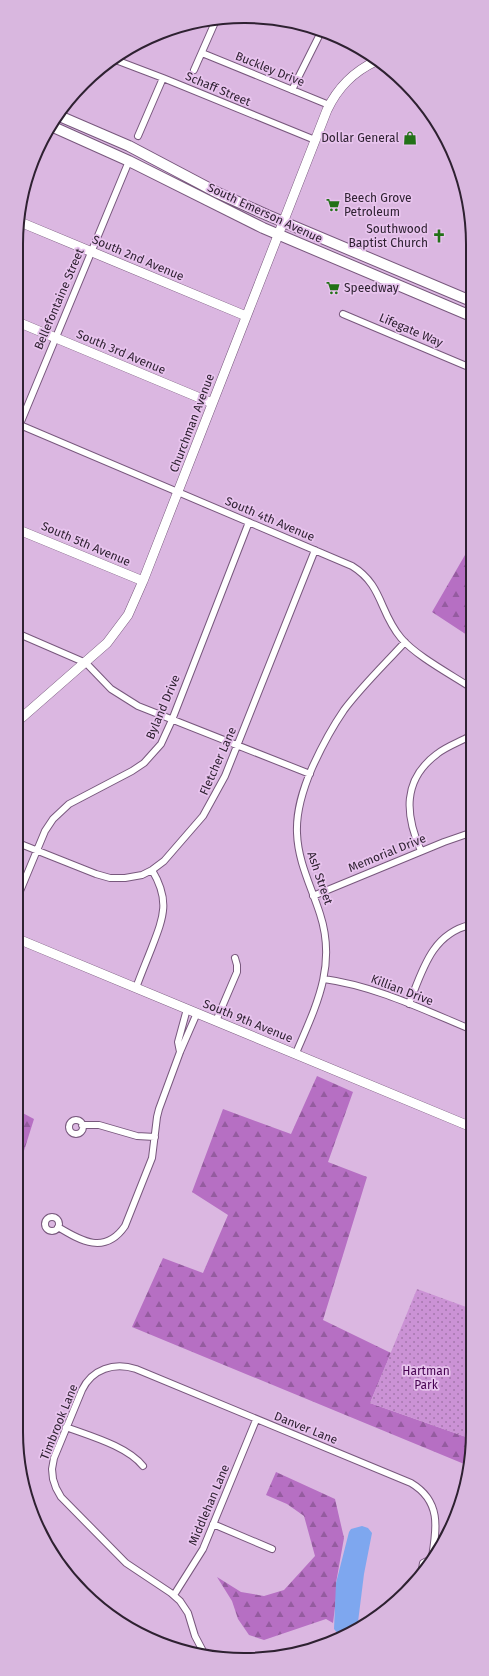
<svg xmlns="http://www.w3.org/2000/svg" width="489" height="1676" font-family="'Fira Sans',sans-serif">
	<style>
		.forest { fill: url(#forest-firs) }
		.park { fill: url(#park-dots) }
		.water { fill: #7ea7ef }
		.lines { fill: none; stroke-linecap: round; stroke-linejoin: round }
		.street-casing { stroke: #78587d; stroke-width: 8 }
		.secondary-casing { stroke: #78587d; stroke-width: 10 }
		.primary-casing { stroke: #78587d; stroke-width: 12 }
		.street { stroke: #fff; stroke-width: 6 }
		.secondary { stroke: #fff; stroke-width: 9 }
		.primary { stroke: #fff; stroke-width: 10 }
		.labels { text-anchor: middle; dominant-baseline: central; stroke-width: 3.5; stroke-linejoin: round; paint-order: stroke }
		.street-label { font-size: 12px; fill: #2e2131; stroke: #e8c4ee }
		.poi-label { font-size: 12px; fill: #2e2131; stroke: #e8c4ee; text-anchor: end }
		.park-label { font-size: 12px; fill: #450050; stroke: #e8c4ee }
		.rim { fill: none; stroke: #2e2131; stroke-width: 2 }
	</style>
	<defs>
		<pattern id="forest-firs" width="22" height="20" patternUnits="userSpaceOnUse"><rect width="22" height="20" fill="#b66fc3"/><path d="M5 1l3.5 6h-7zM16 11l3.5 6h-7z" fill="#945b9f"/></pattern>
		<pattern id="park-dots" width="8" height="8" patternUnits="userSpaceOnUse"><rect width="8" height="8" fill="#cb92d5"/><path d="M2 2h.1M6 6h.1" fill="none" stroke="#a577ad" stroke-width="1.8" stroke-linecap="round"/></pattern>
	</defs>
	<rect width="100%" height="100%" fill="#dbb7e1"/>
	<!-- forest -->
	<path class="forest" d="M465 555H470V637L432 612Z
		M317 1076 353 1092 328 1162 367 1177 323 1320 391 1353 370 1403 469 1438V1466L132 1327 163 1258 203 1273 228 1215 192 1192 223 1109 291 1134Z
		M17 1110 34 1119 17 1173Z
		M276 1472 335 1499 344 1538 336 1583V1599L333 1623 326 1619 264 1640 249 1635 238 1619 232 1601 217 1577 241 1592 264 1596 284 1590 315 1556 304 1516 287 1504 266 1495Z"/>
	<!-- park -->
	<path class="park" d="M417 1289 469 1308V1438L370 1403Z"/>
	<!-- water -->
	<path class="water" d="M362 1526 368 1528 372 1533 364 1574 358 1622 357 1626 339 1635 334 1629 336 1583 349 1532 351 1529Z"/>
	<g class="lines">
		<!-- street casing -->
		<g class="street-casing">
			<path id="street" d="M202 53 329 105
				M113 59 163 78 315 140
				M194 70 216 20
				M292 90 321 32
				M138 136 163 78
				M343 314 471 368
				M20 424 129 161
				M20 425 352 566C383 585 379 612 401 638 415 655 450 674 470 687
				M19 634 86 663 111 689 138 706 310 774
				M18 843 96 874 110 878H125L142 875 152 870 164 861 203 816 225 776 315 550
				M421 851C405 815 402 780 437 754 447 746 460 742 470 736
				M18 896 45 831 53 819 69 804 132 771 144 763 161 744 172 720 249 522
				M313 896 444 842 470 833
				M324 979C375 986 422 1009 470 1029
				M136 988C141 974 147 960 152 947 164 916 170 900 152 870
				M409 1004C422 972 431 934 470 925
				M216 1021 237 972V965L235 958
				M180 1052 178 1042 187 1009
				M296 1053C316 1006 337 966 320 914 311 886 298 862 297 833 296 810 303 789 312 768 321 748 331 729 344 710 362 686 385 664 405 642
				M69 1127a7 7 0 1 1 14 0a7 7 0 1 1-14 0Z
				M82 1125H99L137 1136 155 1137
				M45 1224a7 7 0 1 1 14 0a7 7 0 1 1-14 0Z
				M58 1227C81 1241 105 1255 125 1226L152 1158 157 1117 159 1109 180 1052 197 1013
				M66 1427C90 1436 127 1446 143 1466
				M213 1524 272 1549
				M422 1569 423 1563 431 1559
				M174 1595 203 1549 256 1420
				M204 1653 195 1636 188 1613 180 1601 171 1593 126 1563 61 1497 56 1488 53 1479 52 1469 54 1458 82 1390C92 1369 114 1362 136 1369L411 1483C441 1501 437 1527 432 1557"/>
		</g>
		<!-- secondary casing -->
		<g class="secondary-casing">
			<path id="secondary" d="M20 222 246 316
				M20 323 212 403
				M19 530 143 581
				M19 720 107 643 128 615 143 581 327 110C338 87 353 72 376 61
				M18 939 469 1126"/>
		</g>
		<!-- primary casing -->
		<g class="primary-casing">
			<path id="primary" d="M57 115 129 146 218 193 267 215 471 301
				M51 126 129 161 263 228 471 316"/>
		</g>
		<!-- street -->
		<use href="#street" class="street"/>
		<!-- secondary -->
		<use href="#secondary" class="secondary"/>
		<!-- primary -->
		<use href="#primary" class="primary"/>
	</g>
	<!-- icons -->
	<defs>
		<g id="shop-bare" transform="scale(1.08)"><path d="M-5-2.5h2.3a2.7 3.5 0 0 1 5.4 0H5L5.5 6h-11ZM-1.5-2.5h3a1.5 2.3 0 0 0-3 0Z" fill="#227117" stroke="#e8c4ee" stroke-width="2.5" paint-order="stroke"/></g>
		<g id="supermarket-bare" transform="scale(1.08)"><path d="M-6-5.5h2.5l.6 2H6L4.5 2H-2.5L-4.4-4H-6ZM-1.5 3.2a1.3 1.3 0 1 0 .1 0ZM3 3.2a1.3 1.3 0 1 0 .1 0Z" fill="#227117" stroke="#e8c4ee" stroke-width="2.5" paint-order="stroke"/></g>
		<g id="church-bare" transform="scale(1.08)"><path d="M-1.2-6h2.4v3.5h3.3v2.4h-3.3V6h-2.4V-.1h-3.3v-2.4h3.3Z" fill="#227117" stroke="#e8c4ee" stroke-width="2.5" paint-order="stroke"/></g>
	</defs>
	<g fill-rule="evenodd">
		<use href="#shop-bare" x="410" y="138"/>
		<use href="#supermarket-bare" x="333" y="205"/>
		<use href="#church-bare" x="439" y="236"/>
		<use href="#supermarket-bare" x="333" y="288"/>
	</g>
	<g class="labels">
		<!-- street labels -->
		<g class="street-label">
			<text transform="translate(270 69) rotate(22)">Buckley Drive</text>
			<text transform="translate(218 89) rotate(23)">Schaff Street</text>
			<text transform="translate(265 213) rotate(25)">South Emerson Avenue</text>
			<text transform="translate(138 258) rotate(23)">South 2nd Avenue</text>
			<text transform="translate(59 299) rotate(-67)">Bellefontaine Street</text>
			<text transform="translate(411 330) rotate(23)">Lifegate Way</text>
			<text transform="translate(121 352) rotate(23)">South 3rd Avenue</text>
			<text transform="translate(192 423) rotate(-69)">Churchman Avenue</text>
			<text transform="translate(270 519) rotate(23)">South 4th Avenue</text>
			<text transform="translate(86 544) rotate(23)">South 5th Avenue</text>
			<text transform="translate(163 707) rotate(-67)">Byland Drive</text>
			<text transform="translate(218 761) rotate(-66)">Fletcher Lane</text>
			<text transform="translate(387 853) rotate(-22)">Memorial Drive</text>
			<text transform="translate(320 878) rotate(71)">Ash Street</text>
			<text transform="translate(402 990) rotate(21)">Killian Drive</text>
			<text transform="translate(248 1021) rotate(22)">South 9th Avenue</text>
			<text transform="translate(59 1422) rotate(-68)">Timbrook Lane</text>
			<text transform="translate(306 1428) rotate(22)">Danver Lane</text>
			<text transform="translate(209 1505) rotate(-67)">Middlehan Lane</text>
		</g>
		<!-- poi labels -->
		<g class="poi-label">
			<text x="399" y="138">Dollar General</text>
			<text x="344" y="198" text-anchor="start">Beech Grove<tspan x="344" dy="14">Petroleum</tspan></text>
			<text x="428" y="229">Southwood<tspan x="428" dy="14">Baptist Church</tspan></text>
			<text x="344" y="288" text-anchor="start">Speedway</text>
		</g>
		<!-- park labels -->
		<g class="park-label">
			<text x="426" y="1371">Hartman<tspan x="426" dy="14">Park</tspan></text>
		</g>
	</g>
	<!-- crop -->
	<path d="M0 0H489V1676H0ZM244 23H245A221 221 0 0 1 466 244V1432A221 221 0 0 1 245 1653H244A221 221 0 0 1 23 1432V244A221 221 0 0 1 244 23Z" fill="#d9b7df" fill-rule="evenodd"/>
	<path class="rim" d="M244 23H245A221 221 0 0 1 466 244V1432A221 221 0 0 1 245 1653H244A221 221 0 0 1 23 1432V244A221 221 0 0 1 244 23Z"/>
</svg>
